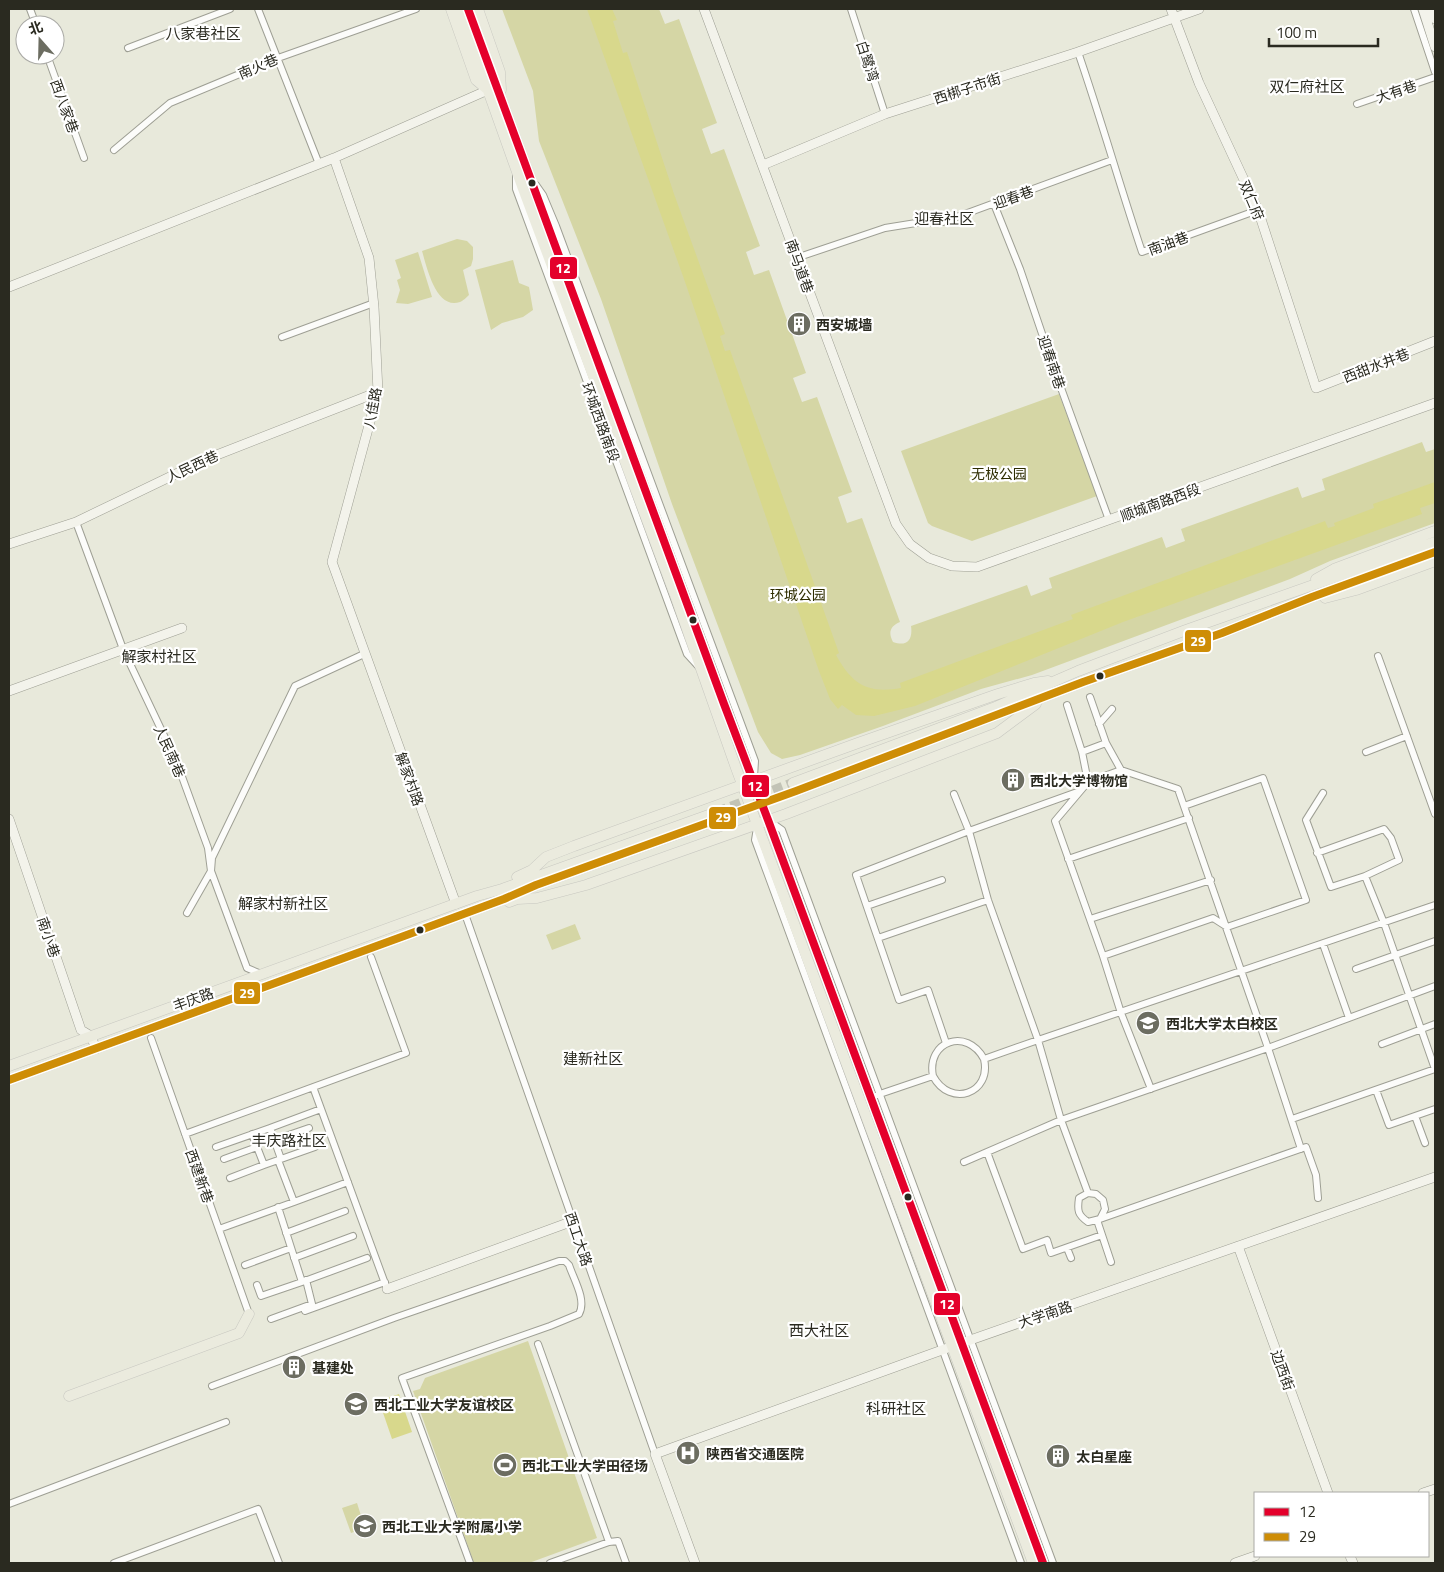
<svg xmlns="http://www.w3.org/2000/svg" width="1444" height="1572" font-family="'Titillium Web','Noto Sans SC',sans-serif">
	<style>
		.green { fill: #d5d6a5 }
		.water { fill: #d8d88c }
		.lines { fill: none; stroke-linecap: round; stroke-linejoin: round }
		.primary-tunnel { stroke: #c2c3b6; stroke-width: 10; stroke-dasharray: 10 5; stroke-linecap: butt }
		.street-casing { stroke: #9e9f94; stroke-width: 8 }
		.secondary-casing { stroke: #9e9f94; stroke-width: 10 }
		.primary-casing { stroke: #c8c8c1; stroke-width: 11 }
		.street { stroke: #fcfcfa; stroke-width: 6 }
		.secondary { stroke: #f3f3eb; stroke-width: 9 }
		.primary { stroke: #ebebde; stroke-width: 10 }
		.bus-1-casing { stroke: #fff; stroke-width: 11 }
		.bus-2-casing { stroke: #fff; stroke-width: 11 }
		.bus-1 { stroke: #e4002b; stroke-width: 8 }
		.bus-2 { stroke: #ce8d06; stroke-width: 8 }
		.bus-dot { fill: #2a2a20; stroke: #fff; stroke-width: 2 }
		.labels { text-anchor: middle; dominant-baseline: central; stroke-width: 4.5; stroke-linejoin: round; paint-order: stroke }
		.street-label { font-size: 14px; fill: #2a2a20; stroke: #fff }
		.poi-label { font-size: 14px; font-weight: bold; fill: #2a2a20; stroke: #fff; text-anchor: start }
		.park-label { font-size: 14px; fill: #2e2d00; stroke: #fff }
		.neighbourhood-label { font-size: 15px; fill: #2a2a20; stroke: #fff }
		.line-badge { stroke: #fff; stroke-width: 2 }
		.badge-label { font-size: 14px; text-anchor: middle; font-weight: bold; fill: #fff }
	</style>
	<rect width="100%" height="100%" fill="#e8e9db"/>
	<!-- green -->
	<path class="green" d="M502 9H659L665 24 679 19 717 123 702 129 711 154 724 149 760 246 746 252 754 275 769 270 806 373 793 378 802 402 817 397 852 492 838 497 847 523 862 518 900 622C890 626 888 633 893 642 907 647 913 640 911 626L1027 585 1031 596 1052 588 1049 578 1162 537 1166 548 1185 541 1181 529 1298 487 1302 498 1325 490 1322 479 1422 442 1426 452 1435 449V523L1330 561 1290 579 1032 675 981 689 883 726 800 755 782 759 771 753 758 732 672 504 601 299 539 141 533 91Z
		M457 239 467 241 473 247V259L471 266 463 270 469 295C467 297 463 301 460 302 436 310 427 268 422 251Z
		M418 252 432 297 408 304 396 303 400 290 397 280 401 278 395 260Z
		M513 260 519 283 529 287 533 310 523 317 502 323 491 330 475 270Z
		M1059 394 1097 496 972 541 932 526 928 523 901 451Z
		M575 924 581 939 552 950 546 935Z
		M528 1341 597 1538 529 1563H474L413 1391 420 1389 425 1378Z
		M357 1503 365 1528 351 1533 342 1508Z"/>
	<!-- water -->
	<path class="water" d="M587 9H612L617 20 613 21 623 53 627 52 674 194 725 334 720 336 725 351 730 350 839 653 836 655C852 684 867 694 901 688L900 683 1073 619 1071 615 1325 521 1328 528 1335 526 1334 523 1374 508 1373 504 1435 482V503L1420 508 1422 514 1123 622 915 706 874 716 856 715 842 705 838 709 830 699 819 671 684 279Z
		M399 1394 412 1432 392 1439 379 1401Z"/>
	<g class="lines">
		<!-- primary-tunnel -->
		<path class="primary-tunnel" d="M717 812 793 783
			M719 819 796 791"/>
		<!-- street casing -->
		<g class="street-casing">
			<path id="street" d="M30 9 36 25
				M258 9 319 164
				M851 9 885 114
				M1414 9 1435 72
				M128 48 230 9
				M1078 52C1101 119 1120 186 1142 252L1258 210
				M47 55 84 158
				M1357 104 1435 77
				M114 150 170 103 278 58 416 9
				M516 176V189L687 654 698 666
				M536 185 543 195 556 226 755 761 754 777
				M994 204 1020 269 1053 366 1109 520
				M796 258 885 228 916 223 943 222 1112 160
				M282 337 374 303
				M76 522 123 649 177 763 208 848 211 871 247 968 261 974
				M1378 656 1435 814
				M1090 697 1106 743
				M1067 705 1082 752 1106 743 1121 770 1088 782 1082 752
				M1099 724 1112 709
				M1366 752 1407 736
				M1088 782 1055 821 1103 956 1121 1013 1151 1089
				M1080 791 969 831 988 900 1038 1040 1435 905
				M768 820 782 830 1053 1563
				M757 828 755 840 1021 1563
				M1317 853 1384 829 1391 838 1399 860 1365 876
				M1068 859 1189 818
				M867 906 942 880
				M187 913 211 871 212 858 295 686 364 654
				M465 914 655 1454
				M1090 919 1211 880
				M878 938 988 900
				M1323 944 1349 1018
				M1103 956 1213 918 1227 927 1306 900 1263 778 1184 806
				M1356 969 1435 941
				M151 1038 249 1314
				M946 1043 928 990 899 1000 856 875 969 831 954 794
				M1382 1044 1435 1024
				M933 1076C950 1108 992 1094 984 1059
				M313 1087 387 1289
				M1376 1090 1389 1125 1435 1109
				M871 1097 933 1076C926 1041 967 1027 984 1059L1038 1040 1061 1120 1268 1048 1178 789 1121 770
				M1415 1116 1425 1143
				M1292 1119 1435 1069 1384 923 1365 876 1331 887 1306 820 1323 793
				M270 1128 321 1109
				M185 1134 406 1053 371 957
				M274 1140 309 1128
				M216 1147 270 1128 281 1159 264 1165 252 1134
				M1301 1149 1268 1048 1435 986
				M987 1152 1023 1249 1047 1240 1051 1253 1102 1235
				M224 1159 257 1147
				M281 1159 315 1147
				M278 1160 294 1202 348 1182
				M964 1162 1061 1120 1088 1193 1096 1194 1103 1200 1105 1209 1100 1219 1088 1222C1078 1215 1077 1211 1079 1198L1088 1193
				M230 1178 264 1165
				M278 1207 302 1282 367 1258
				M1100 1219 1306 1147 1316 1175 1318 1198
				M1097 1220 1111 1262
				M219 1229 294 1202
				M286 1233 345 1211
				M1067 1248 1071 1258
				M294 1258 353 1236
				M245 1265 291 1248
				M257 1285 261 1296 302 1282
				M305 1311 385 1282
				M271 1319 312 1304 306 1280
				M538 1344 609 1542 618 1541 626 1563
				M212 1386 394 1318 559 1261H565L569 1265C573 1278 587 1300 579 1314L550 1326 402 1378 470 1563
				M9 1504 226 1422
				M114 1563 258 1509 279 1563
				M550 1563 609 1542"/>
		</g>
		<!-- secondary casing -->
		<g class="secondary-casing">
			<path id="secondary" d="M704 9 896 524 910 544 929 558 952 566 977 567 1435 403
				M1171 9 1199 83 1258 210 1316 388 1435 341
				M1423 9 1435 47
				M1432 9 1435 19
				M334 158 369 258 374 307 378 392 332 562 456 904
				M763 165 885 114 1078 52 1199 9
				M9 287 334 158 488 90
				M9 544 76 522 209 458 378 392
				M9 691 182 628
				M9 819 81 1030 91 1036 96 1049
				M1238 1246 1328 1493
				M387 1289 573 1221
				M1423 1493 1435 1489
				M1350 1556 1353 1563
				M695 1563 655 1454 942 1350 1435 1177
				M1235 1563 1255 1556"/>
		</g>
		<!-- primary casing -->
		<g class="primary-casing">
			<path id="primary" d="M451 9 476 80 488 90
				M459 9 522 186 675 595 736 768 1033 1563
				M468 9 724 704 768 820 1043 1563
				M478 9 500 72 501 90
				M1316 579 1334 569 1435 531
				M1325 598 1356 590 1435 561
				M793 783 993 708 1078 671 1186 630 1435 542
				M796 791 1083 682 1222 633 1312 597 1435 552
				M517 877 532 870 546 857 574 846 858 743 998 694 1034 683 1048 681
				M509 902 517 899 537 898 586 885 786 814 997 733 1036 704
				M9 1066 477 896 502 889 717 812
				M9 1080 404 936 504 899 536 885 719 819
				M69 1396 239 1333 249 1314"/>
		</g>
		<!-- street -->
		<use href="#street" class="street"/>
		<!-- secondary -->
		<use href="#secondary" class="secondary"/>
		<!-- primary -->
		<use href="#primary" class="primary"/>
		<!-- bus-1 casing -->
		<g class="bus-1-casing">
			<path id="bus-1" d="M468 9 724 704 768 820 1043 1563"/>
		</g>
		<!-- bus-2 casing -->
		<g class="bus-2-casing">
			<path id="bus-2" d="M9 1080 404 936 504 899 536 885 796 791 1083 682 1222 633 1312 597 1435 552"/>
		</g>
		<!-- bus-1 -->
		<use href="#bus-1" class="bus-1"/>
		<!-- bus-2 -->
		<use href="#bus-2" class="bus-2"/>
	</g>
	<!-- icons -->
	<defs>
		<g id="building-disc" transform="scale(1.25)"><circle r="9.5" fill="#6c6d61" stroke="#fff"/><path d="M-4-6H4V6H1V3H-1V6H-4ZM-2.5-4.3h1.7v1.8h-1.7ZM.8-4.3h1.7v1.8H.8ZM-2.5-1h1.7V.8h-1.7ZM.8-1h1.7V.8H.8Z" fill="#fff"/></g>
		<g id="university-disc" transform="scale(1.25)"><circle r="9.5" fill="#6c6d61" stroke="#fff"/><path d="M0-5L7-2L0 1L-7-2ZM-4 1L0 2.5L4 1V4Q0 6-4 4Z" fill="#fff"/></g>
		<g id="hospital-disc" transform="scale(1.25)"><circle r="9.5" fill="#6c6d61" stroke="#fff"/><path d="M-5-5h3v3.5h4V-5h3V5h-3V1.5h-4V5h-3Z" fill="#fff"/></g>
		<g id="stadium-disc" transform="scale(1.25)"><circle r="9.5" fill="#6c6d61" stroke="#fff"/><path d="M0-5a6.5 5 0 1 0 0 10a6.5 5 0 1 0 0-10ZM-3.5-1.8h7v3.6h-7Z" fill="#fff"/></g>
		<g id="school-disc" transform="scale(1.25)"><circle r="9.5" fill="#6c6d61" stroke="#fff"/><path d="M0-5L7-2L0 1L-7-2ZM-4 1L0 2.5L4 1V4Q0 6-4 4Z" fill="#fff"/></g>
	</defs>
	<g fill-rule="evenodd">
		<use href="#building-disc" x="799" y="324"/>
		<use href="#building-disc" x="1013" y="780"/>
		<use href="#university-disc" x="1148" y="1023"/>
		<use href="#building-disc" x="294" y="1367"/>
		<use href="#university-disc" x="356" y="1404"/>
		<use href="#hospital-disc" x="688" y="1453"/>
		<use href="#building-disc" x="1058" y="1456"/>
		<use href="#stadium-disc" x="505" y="1465"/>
		<use href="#school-disc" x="365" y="1526"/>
	</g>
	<!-- markers -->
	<g class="bus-dot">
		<circle cx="532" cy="183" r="4.5"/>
		<circle cx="693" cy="620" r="4.5"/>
		<circle cx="1100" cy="676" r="4.5"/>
		<circle cx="420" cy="930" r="4.5"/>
		<circle cx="908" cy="1197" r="4.5"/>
	</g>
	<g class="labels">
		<!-- street labels -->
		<g class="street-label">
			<text transform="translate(868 61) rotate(72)">白鹭湾</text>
			<text transform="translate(258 66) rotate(-23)">南火巷</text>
			<text transform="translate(967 88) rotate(-18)">西梆子市街</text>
			<text transform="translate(1396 91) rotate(-19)">大有巷</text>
			<text transform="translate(65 106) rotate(70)">西八家巷</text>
			<text transform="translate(1013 197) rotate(-20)">迎春巷</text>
			<text transform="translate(1252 200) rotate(67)">双仁府</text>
			<text transform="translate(1168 243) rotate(-20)">南油巷</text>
			<text transform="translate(800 266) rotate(70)">南马道巷</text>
			<text transform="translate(1052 362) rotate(71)">迎春南巷</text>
			<text transform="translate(1376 365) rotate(-21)">西甜水井巷</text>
			<text transform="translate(372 408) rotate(-79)">八佳路</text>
			<text transform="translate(601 422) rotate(70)">环城西路南段</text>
			<text transform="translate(192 466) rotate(-25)">人民西巷</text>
			<text transform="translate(1160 502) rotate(-20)">顺城南路西段</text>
			<text transform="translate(170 751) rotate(66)">人民南巷</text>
			<text transform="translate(410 779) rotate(70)">解家村路</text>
			<text transform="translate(49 937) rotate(71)">南小巷</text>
			<text transform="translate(193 999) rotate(-20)">丰庆路</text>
			<text transform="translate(200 1176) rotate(70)">西建新巷</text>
			<text transform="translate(579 1239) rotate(71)">西工大路</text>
			<text transform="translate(1045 1314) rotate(-19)">大学南路</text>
			<text transform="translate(1283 1370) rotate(70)">边西街</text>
		</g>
		<!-- poi labels -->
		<g class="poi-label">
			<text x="816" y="324">西安城墙</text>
			<text x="1030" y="780">西北大学博物馆</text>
			<text x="1166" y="1023">西北大学太白校区</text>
			<text x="312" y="1367">基建处</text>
			<text x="374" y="1404">西北工业大学友谊校区</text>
			<text x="706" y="1453">陕西省交通医院</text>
			<text x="1076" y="1456">太白星座</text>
			<text x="522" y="1465">西北工业大学田径场</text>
			<text x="382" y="1526">西北工业大学附属小学</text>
		</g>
		<!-- park labels -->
		<g class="park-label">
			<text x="999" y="473">无极公园</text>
			<text x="798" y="594">环城公园</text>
		</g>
		<!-- neighbourhood labels -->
		<g class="neighbourhood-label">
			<text x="203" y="33">八家巷社区</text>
			<text x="1307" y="86">双仁府社区</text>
			<text x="944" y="218">迎春社区</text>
			<text x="159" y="656">解家村社区</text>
			<text x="283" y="903">解家村新社区</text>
			<text x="593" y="1058">建新社区</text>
			<text x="289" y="1140">丰庆路社区</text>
			<text x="819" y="1330">西大社区</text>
			<text x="896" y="1408">科研社区</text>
		</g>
	</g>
	<g class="line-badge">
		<rect x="549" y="256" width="29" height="24" rx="5" fill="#e4002b"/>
		<rect x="1184" y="629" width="28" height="24" rx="5" fill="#ce8d06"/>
		<rect x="741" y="774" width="29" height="24" rx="5" fill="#e4002b"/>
		<rect x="708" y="806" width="29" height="24" rx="5" fill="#ce8d06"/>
		<rect x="233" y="981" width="28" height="24" rx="5" fill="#ce8d06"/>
		<rect x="933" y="1292" width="28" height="24" rx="5" fill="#e4002b"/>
	</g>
	<g class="badge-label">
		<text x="563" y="273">12</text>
		<text x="1198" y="646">29</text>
		<text x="755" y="791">12</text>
		<text x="723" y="822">29</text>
		<text x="247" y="998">29</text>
		<text x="947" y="1309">12</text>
	</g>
	<!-- border -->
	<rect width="1444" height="1572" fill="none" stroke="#2a2a20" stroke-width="20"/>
	<!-- legend -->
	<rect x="1254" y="1492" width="175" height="65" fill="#ffffff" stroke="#aaaaa6"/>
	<rect x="1264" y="1508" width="25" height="8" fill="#e4002b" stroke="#aaaaa6"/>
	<text x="1299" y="1517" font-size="15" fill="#2a2a20">12</text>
	<rect x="1264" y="1533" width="25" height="8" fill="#ce8d06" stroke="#aaaaa6"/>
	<text x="1299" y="1542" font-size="15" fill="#2a2a20">29</text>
	<!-- north arrow -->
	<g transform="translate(40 40) rotate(340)"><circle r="24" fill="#ffffff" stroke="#aaaaa6"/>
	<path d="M0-4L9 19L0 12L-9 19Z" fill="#6c6d61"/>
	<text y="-8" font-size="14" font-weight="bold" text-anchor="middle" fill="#2a2a20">北</text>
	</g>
	<!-- scale -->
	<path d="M1269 38v8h109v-8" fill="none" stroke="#2a2a20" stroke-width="2.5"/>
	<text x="1276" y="38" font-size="15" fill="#2a2a20" stroke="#ffffff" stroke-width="4" paint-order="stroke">100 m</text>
</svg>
